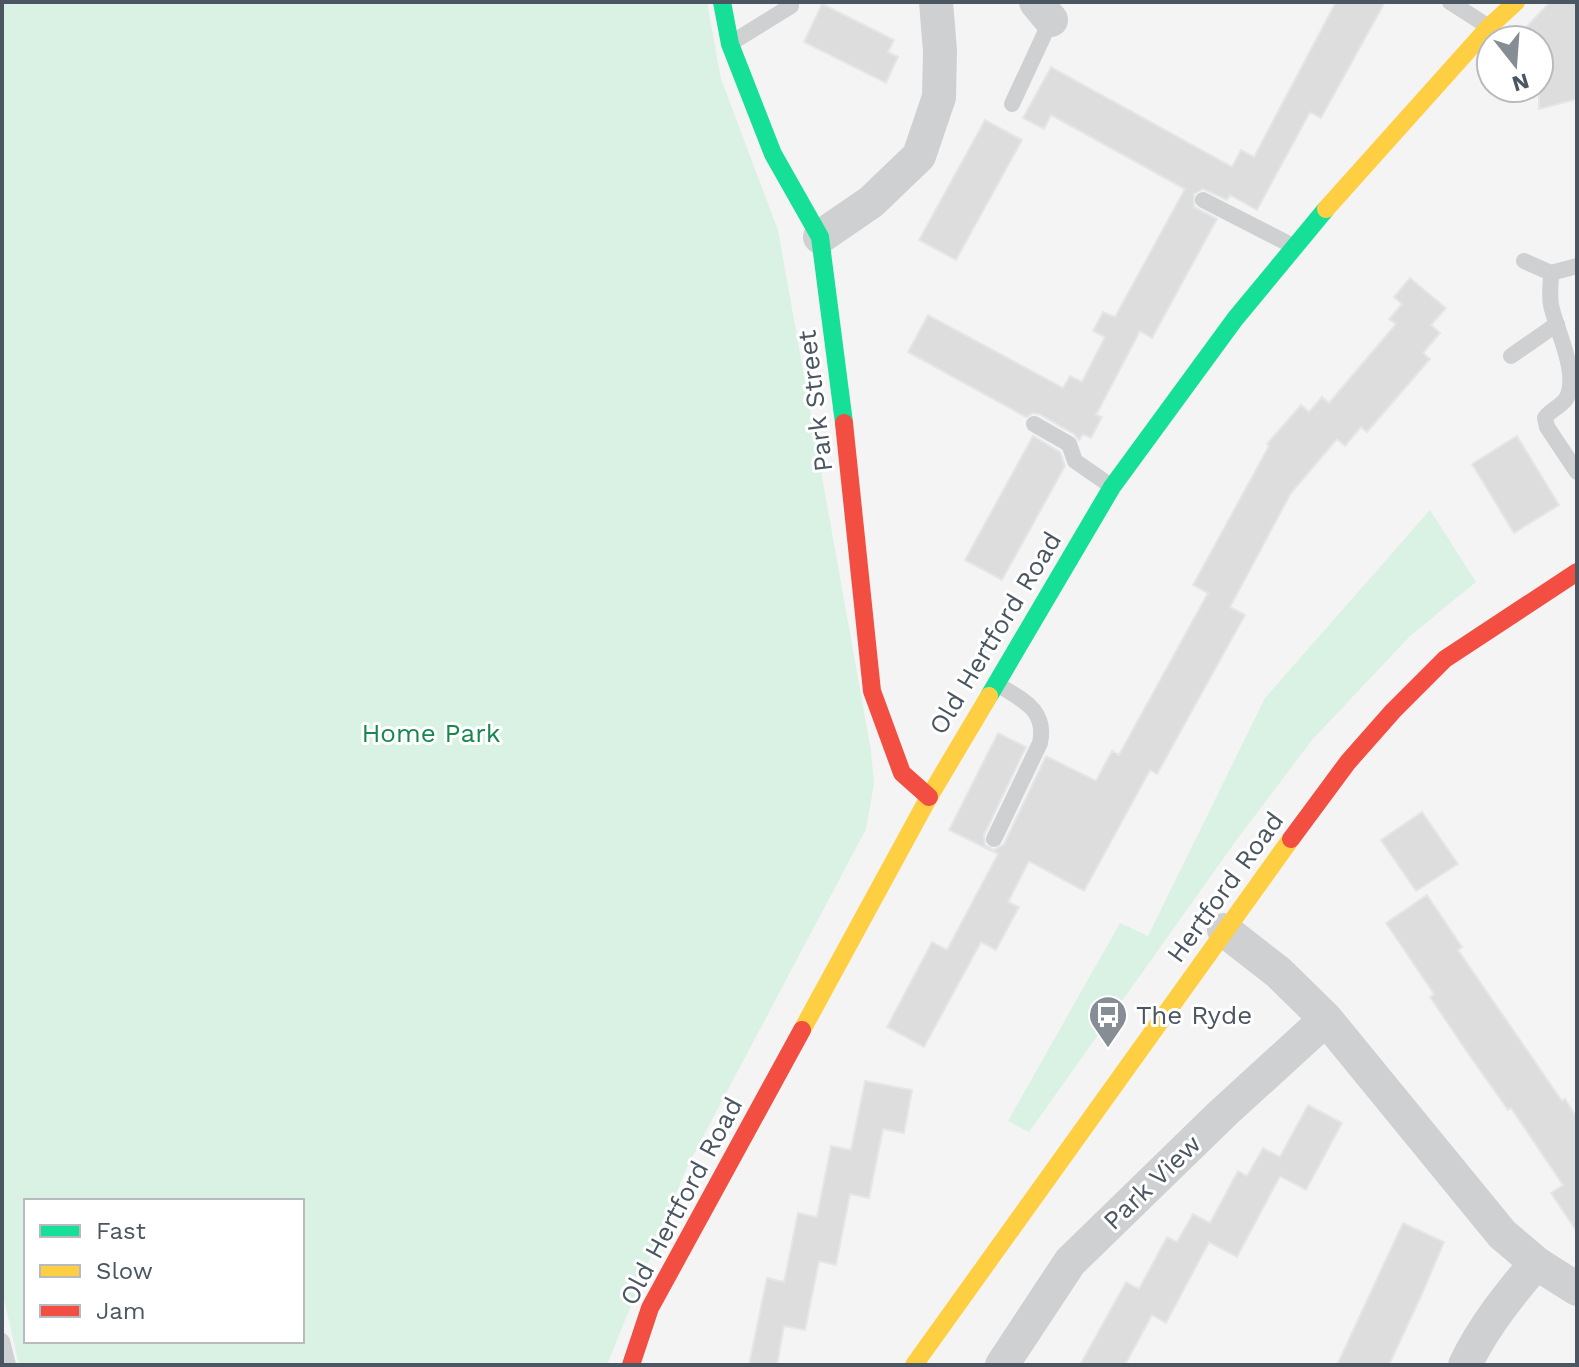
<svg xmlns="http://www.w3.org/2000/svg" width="1579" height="1367" font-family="'Work Sans',sans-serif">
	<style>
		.green { fill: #d9f2e3; fill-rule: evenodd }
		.building { fill: #ddddde; stroke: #e5e6e7; stroke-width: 2 }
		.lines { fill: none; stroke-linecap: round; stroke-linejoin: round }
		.lane { stroke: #ced0d2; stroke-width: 16 }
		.street { stroke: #ced0d2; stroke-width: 34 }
		.fast { stroke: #16e098; stroke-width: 18 }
		.slow { stroke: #ffcf43; stroke-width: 18 }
		.jam { stroke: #f24e42; stroke-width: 18 }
		.labels { text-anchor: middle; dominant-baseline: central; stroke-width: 6; stroke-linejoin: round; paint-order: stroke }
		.street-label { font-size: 26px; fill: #4a5661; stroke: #fff }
		.park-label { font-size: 26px; fill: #17864f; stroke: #fff }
		.poi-label { font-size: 26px; fill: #4a5661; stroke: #fff; text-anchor: start }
	</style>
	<rect width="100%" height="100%" fill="#f4f4f4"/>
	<!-- green -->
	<path class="green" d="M2 2H707L721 79 778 230 871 751 874 784 866 829 687 1167 607 1365H19L2 1290ZM26 1201H302V1341H26Z
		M1430 510 1476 582 1410 636 1312 740 1235 842 1029 1132 1008 1121 1120 923 1148 936 1265 698Z"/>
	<!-- building -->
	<path class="building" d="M1336 2H1385L1321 118 1310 112 1257 210 1230 195 1227 200 1203 189 1194 194V207L1217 219 1152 338 1140 331 1096 415 1102 417 1091 438 1083 434 1079 440 1074 434 1039 414 1033 413 1026 417 908 352 928 315 1063 388 1070 376 1082 382 1105 337 1093 331 1103 312 1115 317 1185 189 1051 115 1044 129 1023 118 1051 67 1232 167 1241 150 1254 157Z
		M1550 2H1577V99L1539 109V40H1514Z
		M822 4 894 40 888 52 898 57 886 83 804 42Z
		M985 120 1022 140 956 260 919 240Z
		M1410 278 1446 308 1431 325 1440 333 1423 353 1430 359 1367 432 1361 427 1345 446 1337 439 1291 493 1230 607 1245 615 1157 774 1150 770 1084 891 1029 861 1008 902 1019 907 996 950 981 942 924 1047 887 1027 932 942 947 950 998 854 949 830 998 733 1026 747 984 835 985 845 994 850 1004 844 1046 756 1096 781 1112 751 1119 755 1208 593 1193 585 1269 446 1267 444 1301 405 1309 412 1322 397 1329 403 1396 324 1389 319 1402 304 1394 297Z
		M1033 436 1060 452 1065 466 1002 580 965 560Z
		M1517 436 1559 505 1514 533 1472 464Z
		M1422 812 1458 864 1416 891 1381 840Z
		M1427 895 1462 947 1458 950 1562 1101 1565 1099 1577 1118V1232L1551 1193 1563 1185 1511 1108 1508 1110 1465 1049 1430 997 1434 994 1386 923Z
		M865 1081 912 1090 904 1133 883 1129 869 1198 850 1194 836 1265 819 1261 805 1330 784 1326 777 1365H749L767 1278 784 1282 798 1213 817 1217 831 1146 851 1150Z
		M1308 1105 1342 1123 1306 1190 1280 1176 1237 1257 1209 1242 1166 1323 1152 1315 1125 1365H1080L1126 1282 1139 1289 1167 1237 1177 1242 1193 1214 1210 1223 1238 1171 1247 1176 1263 1148 1280 1157Z
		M1403 1223 1444 1242 1422 1294 1389 1365H1337Z"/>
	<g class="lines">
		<!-- lane -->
		<path class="lane" d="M1450 2 1489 27
			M731 43 791 6
			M1012 104 1051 20
			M1203 200 1291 245
			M1524 261 1551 273 1577 266
			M1551 273C1551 283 1549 295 1551 305 1556 330 1579 373 1567 397 1563 406 1551 409 1545 418L1547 427 1577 472
			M1511 356 1557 324
			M1034 424 1069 444 1075 461 1111 486
			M994 839 1040 743C1047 709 1022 700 997 684
			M2 1341 8 1365"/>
		<!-- street -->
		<path class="street" d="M1036 2 1051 20
			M820 237 871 202 919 156 939 97 940 51 936 2
			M1224 930 1278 972 1326 1019 1502 1234 1536 1263 1577 1289
			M1002 1365 1070 1262 1222 1114 1326 1019
			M1465 1365C1483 1327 1509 1295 1536 1263"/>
		<!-- fast -->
		<path class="fast" d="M722 2 730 44 773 154 820 237 844 423
			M989 696 1112 487 1235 319 1326 209"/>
		<!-- slow -->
		<path class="slow" d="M1326 209 1489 27 1516 2
			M802 1030 929 797 989 696
			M914 1365 1291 839"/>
		<!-- jam -->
		<path class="jam" d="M844 423 872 691 902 773 929 797
			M1291 839 1348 762 1393 711 1445 659 1577 572
			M631 1365 650 1308 802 1030"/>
	</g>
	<!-- icons -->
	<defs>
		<g id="bus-pin" transform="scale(2)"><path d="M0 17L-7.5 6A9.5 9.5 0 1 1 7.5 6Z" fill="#868d94" stroke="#fff"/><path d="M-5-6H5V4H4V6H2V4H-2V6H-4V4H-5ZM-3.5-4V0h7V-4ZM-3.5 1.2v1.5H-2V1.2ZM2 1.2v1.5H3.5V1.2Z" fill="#fff"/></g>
	</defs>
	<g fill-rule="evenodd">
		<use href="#bus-pin" x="1108" y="1015"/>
	</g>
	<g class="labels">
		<!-- street labels -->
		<g class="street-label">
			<text transform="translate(815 401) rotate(-97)">Park Street</text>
			<text transform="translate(995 633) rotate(-59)">Old Hertford Road</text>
			<text transform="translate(1225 887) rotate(-54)">Hertford Road</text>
			<text transform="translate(1152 1182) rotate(-44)">Park View</text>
			<text transform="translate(681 1201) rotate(-62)">Old Hertford Road</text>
		</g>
		<!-- park labels -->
		<g class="park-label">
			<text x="431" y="733">Home Park</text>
		</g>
		<!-- poi labels -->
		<g class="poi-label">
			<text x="1136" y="1015">The Ryde</text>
		</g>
	</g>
	<!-- border -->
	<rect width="1579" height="1367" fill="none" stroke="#4a5661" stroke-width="8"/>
	<!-- legend -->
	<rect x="24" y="1199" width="280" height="144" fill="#ffffff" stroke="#b7bbc0" stroke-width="2"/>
	<rect x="40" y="1225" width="40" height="12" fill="#16e098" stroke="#b7bbc0" stroke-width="2"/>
	<text x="96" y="1239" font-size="24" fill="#4a5661">Fast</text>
	<rect x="40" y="1265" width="40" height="12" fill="#ffcf43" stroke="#b7bbc0" stroke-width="2"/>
	<text x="96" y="1279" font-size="24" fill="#4a5661">Slow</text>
	<rect x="40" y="1305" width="40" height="12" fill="#f24e42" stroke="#b7bbc0" stroke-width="2"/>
	<text x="96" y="1319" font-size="24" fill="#4a5661">Jam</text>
	<!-- north arrow -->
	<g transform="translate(1515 64) rotate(163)"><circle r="38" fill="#ffffff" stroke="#b7bbc0" stroke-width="2"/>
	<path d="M0-6L14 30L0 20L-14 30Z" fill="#868d94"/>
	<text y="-12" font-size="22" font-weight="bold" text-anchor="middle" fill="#4a5661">N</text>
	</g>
</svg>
